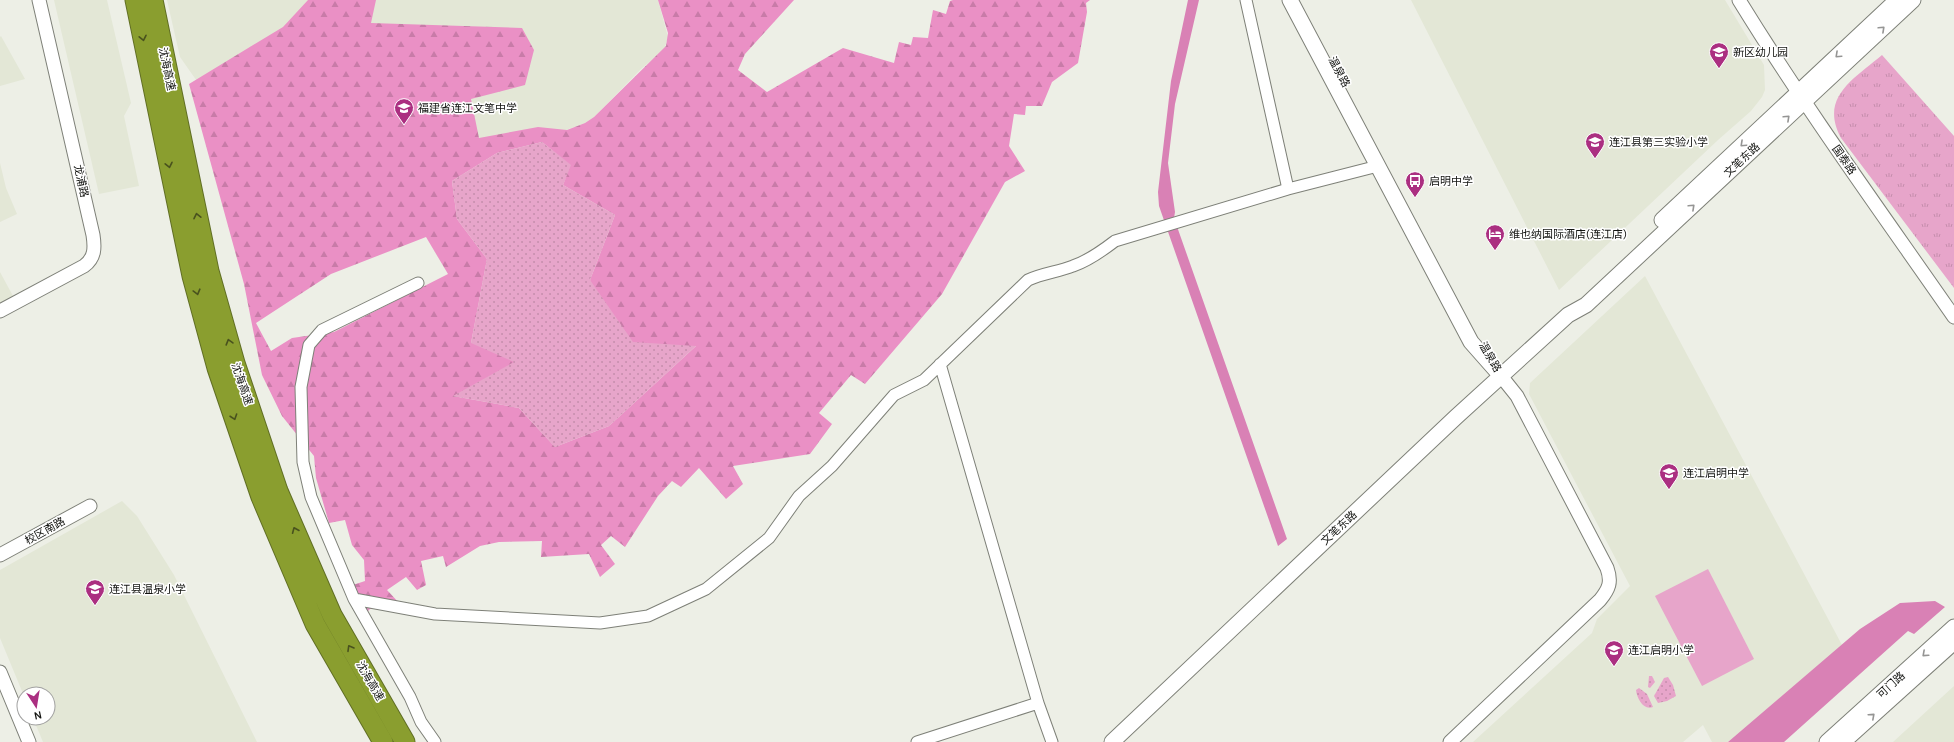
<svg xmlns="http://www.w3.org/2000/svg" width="1954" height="742" font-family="Karla,'Noto Sans SC',sans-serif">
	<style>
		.built { fill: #e3e7d6 }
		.grass { fill: url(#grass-dots) }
		.forest { fill: url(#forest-firs); fill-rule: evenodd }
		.park { fill: url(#park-tufts) }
		.garden { fill: #e7a5ca }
		.water { fill: #d981b5 }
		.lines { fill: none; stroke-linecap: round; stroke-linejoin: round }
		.minor-casing { stroke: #7e8078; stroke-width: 13 }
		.tertiary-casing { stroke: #7e8078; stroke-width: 15 }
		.secondary-casing { stroke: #7e8078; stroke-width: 17 }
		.motorway-casing { stroke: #606e24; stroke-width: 21 }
		.minor { stroke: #fff; stroke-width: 11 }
		.tertiary { stroke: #fff; stroke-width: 13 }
		.secondary { stroke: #fff; stroke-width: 15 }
		.motorway { stroke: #8a9e2f; stroke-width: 19 }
		.oneway { stroke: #959594 }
		.oneway2 { stroke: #49521e }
		.labels { text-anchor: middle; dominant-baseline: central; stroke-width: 3; stroke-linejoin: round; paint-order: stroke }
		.poi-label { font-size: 11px; fill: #131411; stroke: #fff; text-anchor: start }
		.street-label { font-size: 11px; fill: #131411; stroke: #fff }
	</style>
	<defs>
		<pattern id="grass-dots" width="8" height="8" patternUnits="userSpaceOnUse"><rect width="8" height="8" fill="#e7a5ca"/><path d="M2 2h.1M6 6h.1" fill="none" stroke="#c58dac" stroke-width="1.8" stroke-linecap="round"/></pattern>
		<pattern id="forest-firs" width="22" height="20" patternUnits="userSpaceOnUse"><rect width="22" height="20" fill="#ea90c5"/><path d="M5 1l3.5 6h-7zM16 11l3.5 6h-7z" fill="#c87ba8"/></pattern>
		<pattern id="park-tufts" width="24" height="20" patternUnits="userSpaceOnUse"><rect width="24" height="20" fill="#e7a5ca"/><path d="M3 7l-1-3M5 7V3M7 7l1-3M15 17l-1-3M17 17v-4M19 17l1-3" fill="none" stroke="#c58dac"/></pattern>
	</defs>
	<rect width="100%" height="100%" fill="#edefe6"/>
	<!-- built -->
	<path class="built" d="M54 0H107L131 103 124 116 139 186 99 194Z
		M167 0H658L668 37 664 50 641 69 594 117 585 123 566 130 482 150 246 151 180 57Z
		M1411 0H1725L1764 65 1765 90 1762 97 1751 111 1718 140 1559 290Z
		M1 36 25 79 0 86V37Z
		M0 163 6 188 17 214 0 222Z
		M0 272 13 296 0 304Z
		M1645 276 1842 645 1728 742H1712L1703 725 1683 742H1473L1592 633 1597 619 1630 586 1529 394 1530 383Z
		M122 501 137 516 174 575 257 742H43L33 718H48V694H24V696L0 638V570Z
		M1954 686V742H1893Z"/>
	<!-- grass -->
	<path class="grass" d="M542 142 572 165 563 185 615 215 590 280 697 345 609 426 555 447 519 408 453 396 471 343 487 259 457 219 452 181 497 153Z
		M1649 676H1652L1655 682 1650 688 1648 687Z
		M1668 677 1673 685 1676 696 1667 701 1658 703 1654 696 1664 678Z
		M1639 688 1647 694 1653 707C1644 711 1637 699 1636 690Z"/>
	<!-- forest -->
	<path class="forest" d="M308 0H376L371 23 522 28 534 50 525 85 471 99 479 138 538 127 567 130 585 123 594 117 666 46 668 33 658 0H794L745 54 738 70 767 92 843 48 894 63 899 42 911 45 913 37 928 38 933 10 946 14 950 1 953 0H1090L1086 3 1087 12 1078 63 1052 82 1042 106H1026L1025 115 1014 114 1009 146 1025 171 1005 182 942 294 865 384 851 375 819 413 832 424 810 454 733 466 743 484 726 499 699 468 681 487 672 481 658 496 625 547 611 536 601 545 615 564 600 577 589 554 541 557 542 541 499 542 480 546 446 567 443 556 421 561 426 585 417 590 406 577 387 590 401 605 370 609 365 614 353 585 365 581 364 560 352 545 345 520 329 523 316 478 314 456 282 416 262 375 244 284 189 84 283 27ZM542 142 571 165 563 185 615 215 590 280 633 342 696 346 609 426 555 447 519 408 453 396 514 362 471 343 487 259 457 219 452 181 497 153ZM426 237 448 274 334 332 292 338 271 351 256 323 331 274Z"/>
	<!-- park -->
	<path class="park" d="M1882 55 1954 136V288L1841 138C1819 97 1854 79 1882 55Z"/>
	<!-- garden -->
	<path class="garden" d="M1708 569 1754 659 1702 686 1655 596Z"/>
	<!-- water -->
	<path class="water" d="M1188 0H1199L1175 104 1168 163 1175 212 1174 218 1287 539 1278 546 1159 206 1158 192 1171 81Z
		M1935 601 1945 607 1914 634 1908 631 1784 742H1728L1860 629 1900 603Z"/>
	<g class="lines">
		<!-- minor casing -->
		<g class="minor-casing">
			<path id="minor" d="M1246 0 1288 189
				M418 283 322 330 309 345 301 387 303 462 311 497 354 599 410 697 421 722 435 742
				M940 364 1038 703 1052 742
				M354 599 435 614 600 623 648 616 706 589 769 538 799 496 832 466 894 395 924 380 1028 280C1043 273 1058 272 1073 266 1088 261 1102 251 1115 241L1288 189 1378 166
				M917 742 1038 703"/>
		</g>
		<!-- tertiary casing -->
		<g class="tertiary-casing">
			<path id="tertiary" d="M1739 0C1806 109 1881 212 1954 317
				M0 311 84 266C95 258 95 248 93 235L39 0
				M0 555 90 506
				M0 672 29 742
				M1450 742 1600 600C1609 589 1612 582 1607 568L1517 396 1501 376"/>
		</g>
		<!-- secondary casing -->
		<g class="secondary-casing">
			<path id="secondary" d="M1290 0 1471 342 1501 376
				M1662 220 1897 0
				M1112 742 1456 417 1568 315 1586 305 1913 0
				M1827 742 1954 627
				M1843 742 1954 642"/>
		</g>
		<!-- motorway casing -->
		<g class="motorway-casing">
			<path id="motorway" d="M135 0 192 276 217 368 261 497 315 624 383 742
				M153 0 209 271 235 363 278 491 332 615 405 742"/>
		</g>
		<!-- minor -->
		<use href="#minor" class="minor"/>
		<!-- tertiary -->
		<use href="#tertiary" class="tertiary"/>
		<!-- secondary -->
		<use href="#secondary" class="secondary"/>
		<!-- motorway -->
		<use href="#motorway" class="motorway"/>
	</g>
	<!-- one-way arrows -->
	<defs><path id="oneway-chevron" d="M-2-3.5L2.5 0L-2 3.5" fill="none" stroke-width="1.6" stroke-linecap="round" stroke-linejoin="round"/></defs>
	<g class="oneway">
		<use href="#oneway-chevron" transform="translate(1882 29) rotate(-43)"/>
		<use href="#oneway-chevron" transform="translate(1838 55) rotate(137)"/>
		<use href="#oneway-chevron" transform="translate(1787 118) rotate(-43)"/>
		<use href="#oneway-chevron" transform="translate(1743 144) rotate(137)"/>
		<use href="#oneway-chevron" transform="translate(1692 207) rotate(-43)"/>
		<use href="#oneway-chevron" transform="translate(1925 654) rotate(138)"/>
		<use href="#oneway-chevron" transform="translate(1872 716) rotate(-42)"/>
	</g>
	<g class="oneway2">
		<use href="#oneway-chevron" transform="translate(143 38) rotate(78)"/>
		<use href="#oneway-chevron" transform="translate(169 165) rotate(78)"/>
		<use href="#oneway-chevron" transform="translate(197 216) rotate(-102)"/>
		<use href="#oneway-chevron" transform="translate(197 292) rotate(75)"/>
		<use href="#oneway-chevron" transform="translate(229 342) rotate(-106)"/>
		<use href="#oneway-chevron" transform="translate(234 417) rotate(71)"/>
		<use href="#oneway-chevron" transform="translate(295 530) rotate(-113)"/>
		<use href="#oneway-chevron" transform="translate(350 648) rotate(-120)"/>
	</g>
	<!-- icons -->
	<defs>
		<g id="school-pin" transform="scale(1)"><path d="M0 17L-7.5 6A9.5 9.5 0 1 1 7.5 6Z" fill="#ab2f81" stroke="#fff"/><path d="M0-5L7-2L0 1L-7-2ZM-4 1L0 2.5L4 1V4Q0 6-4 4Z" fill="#fff"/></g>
		<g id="bus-pin" transform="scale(1)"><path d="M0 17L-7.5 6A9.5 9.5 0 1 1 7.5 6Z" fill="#ab2f81" stroke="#fff"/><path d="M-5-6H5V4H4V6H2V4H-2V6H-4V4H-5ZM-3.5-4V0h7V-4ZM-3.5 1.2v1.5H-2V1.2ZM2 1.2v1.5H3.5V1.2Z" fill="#fff"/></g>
		<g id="hotel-pin" transform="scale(1)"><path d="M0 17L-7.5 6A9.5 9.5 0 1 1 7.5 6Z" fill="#ab2f81" stroke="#fff"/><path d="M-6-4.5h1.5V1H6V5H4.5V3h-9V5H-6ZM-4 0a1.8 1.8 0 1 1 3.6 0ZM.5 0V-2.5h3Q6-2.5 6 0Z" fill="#fff"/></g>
	</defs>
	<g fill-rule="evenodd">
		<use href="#school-pin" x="1719" y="52"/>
		<use href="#school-pin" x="404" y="108"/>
		<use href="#school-pin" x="1595" y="142"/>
		<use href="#bus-pin" x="1415" y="181"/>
		<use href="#hotel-pin" x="1495" y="234"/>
		<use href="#school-pin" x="1669" y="473"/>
		<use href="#school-pin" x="95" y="589"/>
		<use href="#school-pin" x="1614" y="650"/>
	</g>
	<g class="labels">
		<!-- poi labels -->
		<g class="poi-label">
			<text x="1733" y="52">新区幼儿园</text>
			<text x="418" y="108">福建省连江文笔中学</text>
			<text x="1609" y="142">连江县第三实验小学</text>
			<text x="1429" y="181">启明中学</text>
			<text x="1509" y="234">维也纳国际酒店(连江店)</text>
			<text x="1683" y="473">连江启明中学</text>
			<text x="109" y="589">连江县温泉小学</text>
			<text x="1628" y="650">连江启明小学</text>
		</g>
		<!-- street labels -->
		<g class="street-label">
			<text transform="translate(167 69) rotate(78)">沈海高速</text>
			<text transform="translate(1339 72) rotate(62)">温泉路</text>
			<text transform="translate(1742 160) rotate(-43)">文笔东路</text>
			<text transform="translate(1844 160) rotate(55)">国泰路</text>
			<text transform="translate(81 181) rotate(77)">龙浦路</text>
			<text transform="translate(1490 357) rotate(60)">温泉路</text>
			<text transform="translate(242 384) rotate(71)">沈海高速</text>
			<text transform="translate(1339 528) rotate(-43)">文笔东路</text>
			<text transform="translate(45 531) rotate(-29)">校区南路</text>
			<text transform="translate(370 681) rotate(60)">沈海高速</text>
			<text transform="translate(1891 685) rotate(-42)">可门路</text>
		</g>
	</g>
	<!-- north arrow -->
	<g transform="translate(36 706) rotate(168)"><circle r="19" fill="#ffffff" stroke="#a1a1a0"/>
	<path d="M0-3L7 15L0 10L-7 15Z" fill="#ab2f81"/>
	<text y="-6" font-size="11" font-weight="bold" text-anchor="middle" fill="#131411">N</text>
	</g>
</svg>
